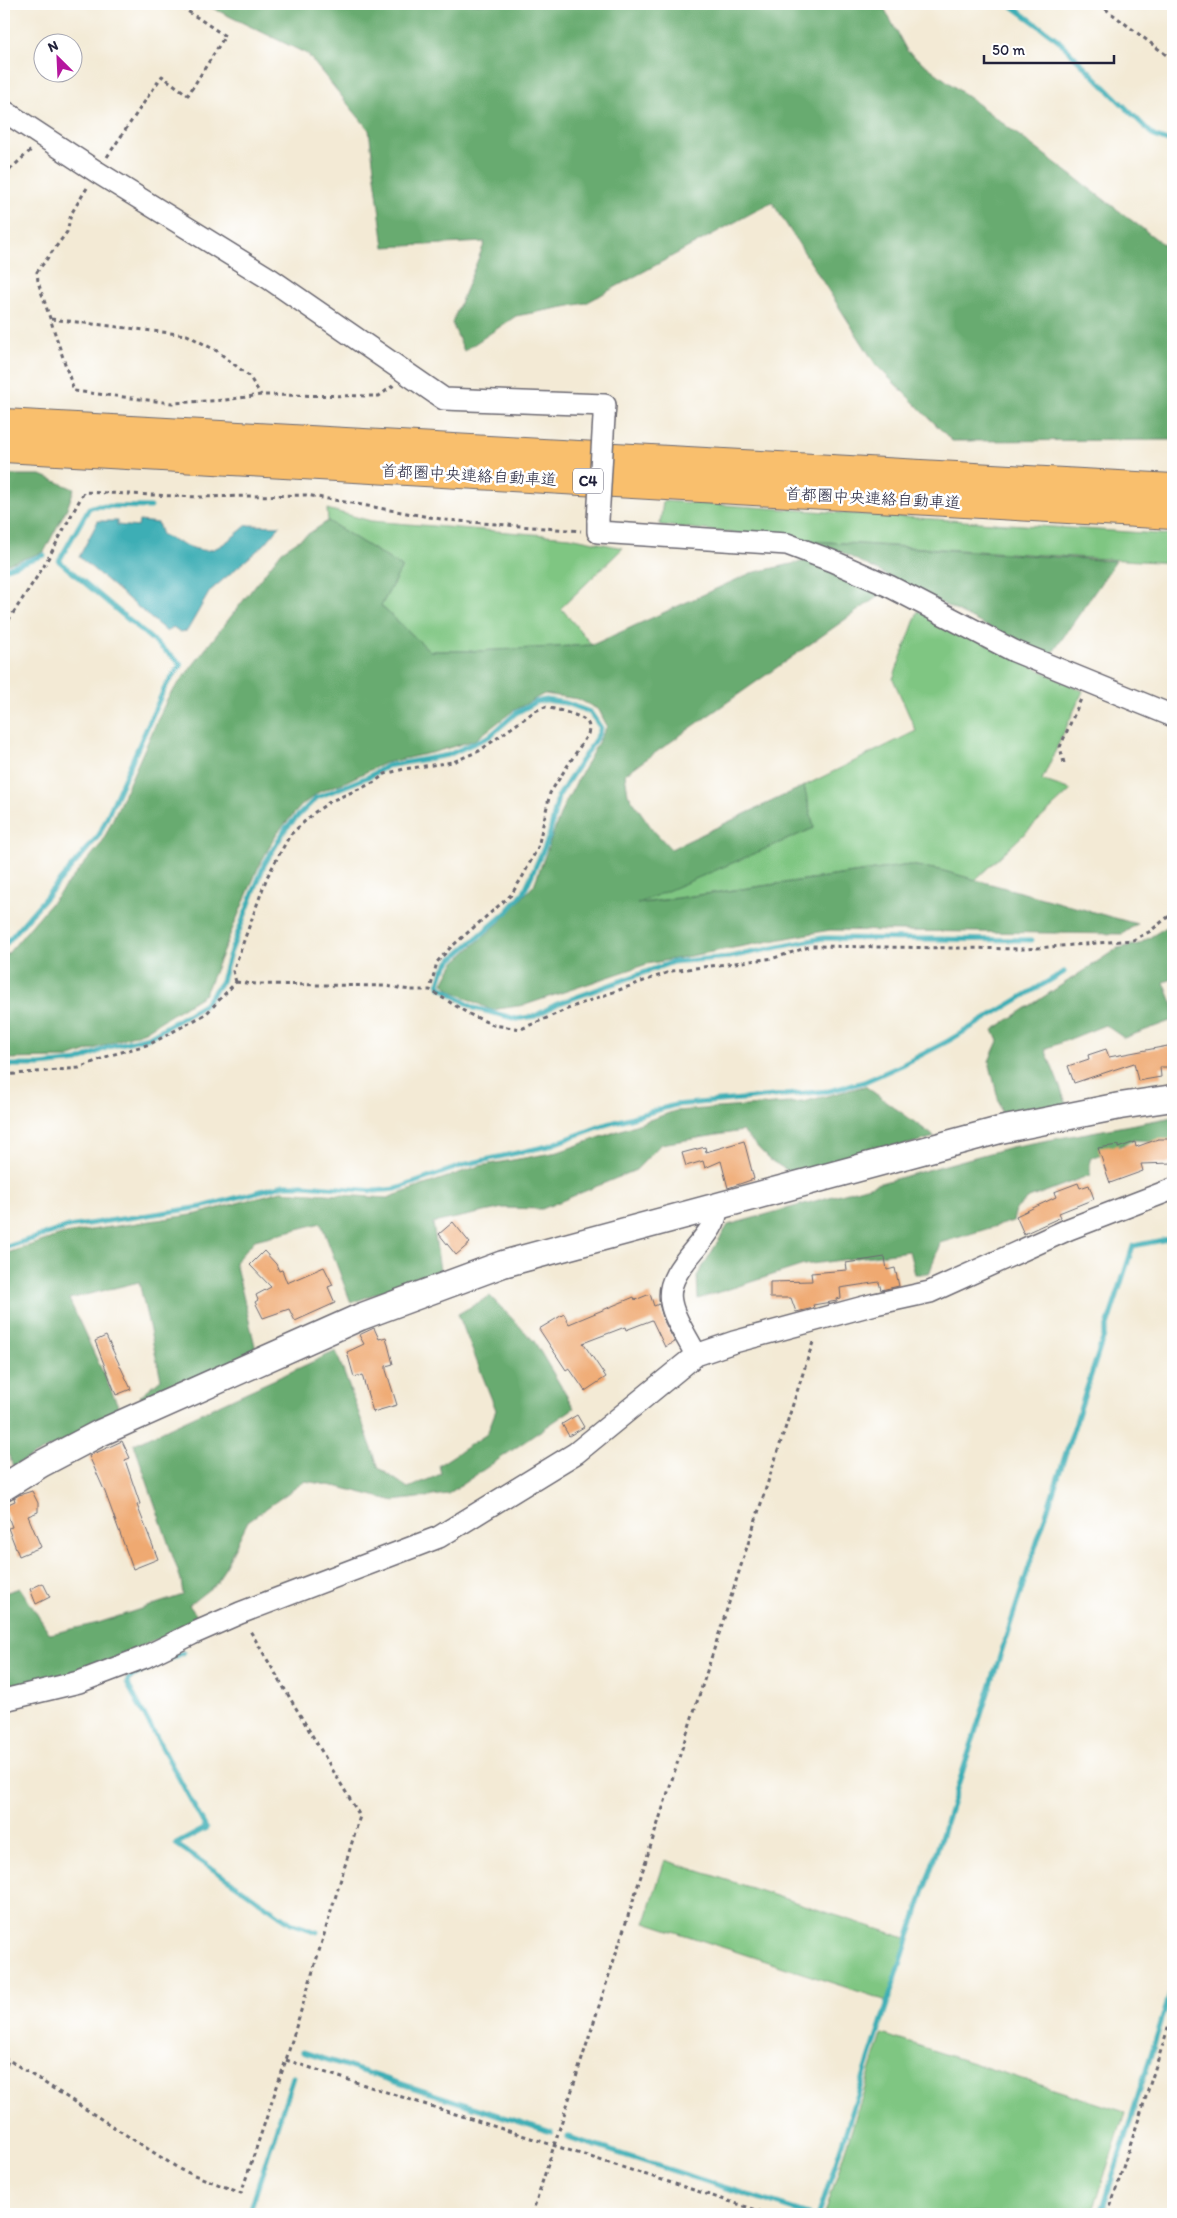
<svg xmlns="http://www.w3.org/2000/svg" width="1177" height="2218" font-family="Itim,'Klee One',sans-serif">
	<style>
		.green { fill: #7fc682; stroke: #50745e }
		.forest { fill: #67ab70; stroke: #446656 }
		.water { fill: #3caeb5; stroke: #2f6878 }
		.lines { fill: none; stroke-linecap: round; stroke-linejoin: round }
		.stream { stroke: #3caeb5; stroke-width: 5 }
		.building { fill: #efa971 }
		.minor-casing { stroke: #6b6871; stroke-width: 24 }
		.tertiary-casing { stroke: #6b6871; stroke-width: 29 }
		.motorway-casing { stroke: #6b6871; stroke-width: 30 }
		.path { stroke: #6b6871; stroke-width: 3; stroke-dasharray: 4 4; stroke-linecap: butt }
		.minor { stroke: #fff; stroke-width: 21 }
		.tertiary { stroke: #fff; stroke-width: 26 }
		.motorway { stroke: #f9bf6d; stroke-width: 28 }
		.minor-bridge-casing { stroke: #6b6871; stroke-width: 24; stroke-linecap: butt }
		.minor-bridge { stroke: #fff; stroke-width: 21 }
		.labels { text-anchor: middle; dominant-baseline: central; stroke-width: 5; stroke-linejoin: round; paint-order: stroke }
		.shield { fill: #fff; stroke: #646476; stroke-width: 1 }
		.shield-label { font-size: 15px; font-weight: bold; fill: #22223b }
		.street-label { font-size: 16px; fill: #22223b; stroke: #fff }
	</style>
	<rect width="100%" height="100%" fill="#fff"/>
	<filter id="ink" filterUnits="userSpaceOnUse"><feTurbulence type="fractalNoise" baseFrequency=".02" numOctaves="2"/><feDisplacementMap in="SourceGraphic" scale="10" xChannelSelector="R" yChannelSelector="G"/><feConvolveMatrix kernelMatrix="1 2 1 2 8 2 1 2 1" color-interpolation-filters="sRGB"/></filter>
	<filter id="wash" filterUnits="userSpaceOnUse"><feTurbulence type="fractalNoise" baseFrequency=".0096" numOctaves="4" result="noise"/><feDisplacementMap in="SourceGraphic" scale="20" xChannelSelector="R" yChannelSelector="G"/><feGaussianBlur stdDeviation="1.12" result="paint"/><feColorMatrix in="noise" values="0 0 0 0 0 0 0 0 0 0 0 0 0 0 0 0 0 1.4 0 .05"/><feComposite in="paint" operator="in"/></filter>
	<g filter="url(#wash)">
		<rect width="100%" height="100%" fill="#f3ead5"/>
		<!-- green -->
		<path class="green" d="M663 501 1173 535V563L796 540 660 525Z
			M327 509 371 521 570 537 623 548 561 608 592 645 477 651H430L381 606 402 567 328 521Z
			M918 611 1083 691 1042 780 1071 790 975 880 940 870 910 865 634 904 814 828 804 786 916 731 893 679Z
			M665 1860 909 1939 888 2001 645 1922Z
			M882 2034 1125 2112 1092 2214 825 2213Z"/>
		<!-- forest -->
		<path class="forest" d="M204 4H882L907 51 1163 244 1173 245V440L952 441 876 365 772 202 586 303 516 316 464 351 452 323 485 242 384 247 369 130 307 54Z
			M4 475H41L74 489 68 506 44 552 4 565Z
			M328 521 402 567 381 606 430 651H477L592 645 751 573 814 559 883 593 625 774 628 794 653 830 671 849 804 786 814 828 637 904 910 865 940 870 1137 924 1122 934 830 930 647 964 525 1005 491 1010 450 990 443 983 454 963 503 919 534 885 563 807 607 726 599 710 578 699 544 694 513 711 475 740 435 752 385 763 345 782 319 792 302 805 277 833 259 866 205 994 145 1031 68 1058 4 1059V958L102 843 168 697 282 551Z
			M796 540 1116 561 1049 658 841 552Z
			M1173 923V979L1164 982 1173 1005V1020L1124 1038 1105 1025 1045 1049 1067 1105 1002 1115 989 1061 998 1041 993 1030 1118 948 1139 944Z
			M865 1086 935 1137 795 1175 770 1160 742 1131 661 1144 636 1170 542 1209 503 1208 433 1223 440 1270 351 1303 321 1223 255 1240 235 1262 257 1354 149 1402 140 1396 161 1379 139 1282 69 1299 121 1412 13 1466 4 1445V1254L64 1234 197 1214 281 1191 387 1198 479 1166 558 1152 675 1111 803 1102Z
			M1173 1117V1139L1152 1141 1134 1140 1090 1159V1175L1029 1198 1016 1209 1013 1221 940 1243 929 1274H915L909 1251 804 1265 698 1299 697 1276 728 1225 1011 1147Z
			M490 1296 534 1341 574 1408 448 1494 394 1501 339 1487 305 1481 248 1521 217 1583 189 1605 201 1621 88 1669 4 1692V1593L20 1588 50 1634 98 1623 183 1595 181 1580 134 1444 336 1351 379 1468 408 1488 441 1474 439 1465 487 1434 496 1410 458 1314Z"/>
		<!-- water -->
		<path class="water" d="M98 521H117V525L138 527 139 521 158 523 162 535C209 555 207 559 247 525L280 526 265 544 210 591 187 631 180 632 173 627 167 632 79 557Z"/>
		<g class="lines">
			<!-- stream -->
			<path class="stream" d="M1009 4 1057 39 1154 136 1173 143
				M4 569 44 555
				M4 946 99 835 165 687 181 664 59 561 89 508 95 506 151 507
				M4 1065H40L78 1061 108 1047 149 1037 204 1005 222 981 229 956 264 865 286 828 316 798 370 776 387 766 448 755 459 750 490 736 516 713 536 702 546 700 566 703 590 712 601 728 598 735 558 797 549 837 524 892 507 912 450 961 443 971 439 983 441 987 474 1008 517 1019 535 1016 557 1004 673 962 730 957 823 938 1032 940
				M4 1248 68 1227 202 1207 283 1185H304L375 1191 396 1189 467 1164 548 1146 601 1126 675 1105 829 1091 864 1082 902 1065 948 1041 1064 972
				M183 1653 129 1678 127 1683 206 1828 176 1844 291 1923 317 1932
				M303 2052 551 2132
				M568 2137 808 2214
				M249 2214 293 2077
				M819 2214 1133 1246 1173 1238
				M1101 2214 1173 1984"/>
		</g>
		<g id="blocks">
			<!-- building -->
			<path class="building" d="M1173 1045V1067H1160L1161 1077 1138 1081 1134 1063 1074 1083 1068 1066 1089 1059 1088 1055 1106 1049 1109 1057Z
				M1158 1139H1173V1163L1141 1164 1143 1171 1110 1183 1098 1148 1118 1145V1148L1135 1142 1136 1147Z
				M744 1141 754 1179 728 1188 721 1161 705 1168 703 1161 686 1166 682 1153 705 1147 706 1152Z
				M1078 1183 1080 1188 1089 1185 1094 1199 1059 1213 1061 1217 1024 1234 1016 1216 1056 1197 1054 1192Z
				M453 1222 470 1243 456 1255 439 1234Z
				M264 1251 276 1264 279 1271 282 1270 287 1283 324 1267 333 1285 328 1287 335 1303 295 1321 289 1309 263 1318 255 1302 258 1300 256 1295 271 1287 250 1265Z
				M885 1257 887 1270 895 1268 899 1286 881 1290 879 1282 840 1288 841 1298 837 1299V1301L813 1305 814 1308 796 1312 791 1298H770V1282L812 1281 811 1273 847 1270 846 1263Z
				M650 1294 654 1306 659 1304 664 1321 675 1342 665 1347 652 1320 626 1330 625 1327 583 1343 606 1377 585 1391 569 1368 566 1370 539 1329 564 1314 569 1324 634 1297 635 1300Z
				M374 1328 379 1339 386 1337 393 1364 386 1366V1370L397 1405 373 1412 362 1375 354 1377 347 1352 364 1344 359 1335Z
				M106 1336 131 1389 116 1395 95 1341Z
				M577 1415 584 1427 569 1436 562 1424Z
				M122 1441 130 1458 125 1460 140 1504 137 1505 158 1559 133 1569 105 1492 89 1456Z
				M32 1491 38 1503V1512L28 1516 41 1547 19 1556 8 1528 12 1527 4 1506 15 1501 14 1498 19 1495Z
				M43 1583 50 1597 36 1604 30 1589Z"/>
		</g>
	</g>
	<g filter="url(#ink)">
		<use href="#blocks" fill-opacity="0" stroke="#6b6871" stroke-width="1"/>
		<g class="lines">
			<!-- minor casing -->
			<g class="minor-casing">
				<path id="minor" d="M4 111 97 172 270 279 444 399 605 405 604 417
					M598 520V532L787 544 832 561 889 586 1014 651 1173 716
					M696 1355C688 1338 674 1320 671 1302 663 1266 722 1235 716 1207
					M4 1700 79 1682 145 1657 192 1634 240 1613 439 1537 576 1453 696 1355 734 1342 875 1304 930 1292 1069 1229 1173 1189"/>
			</g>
			<!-- tertiary casing -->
			<g class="tertiary-casing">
				<path id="tertiary" d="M4 1487 41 1464 100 1433 360 1317 503 1264 1000 1130 1120 1106 1173 1098"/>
			</g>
			<!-- motorway casing -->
			<g class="motorway-casing">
				<path id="motorway" d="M4 423 1173 488
					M4 448 1173 515"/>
			</g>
			<!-- path -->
			<path class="path" d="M1099 4 1173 60
				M107 157 162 76 188 95 225 36 177 4
				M4 175 31 150
				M87 188 71 214 67 232 37 272 38 282 74 391 172 403 225 400 261 395 379 396 394 385
				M51 319 187 335 217 351 249 376 261 395
				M4 627 44 566 84 492 198 497 306 495 446 520 581 531
				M1064 763 1060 747 1081 699
				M236 982 256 984 386 986 410 990H430L469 1014 493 1025 521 1029 577 1005 672 971 774 958 812 946 1025 949 1133 940 1149 932 1173 913
				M236 982 233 971 267 877 290 835 315 812 331 801 373 783 385 774 404 769 453 762 479 751 535 711 545 707C555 709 581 715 587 722 590 726 589 730 588 734L550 793 538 847 523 876 511 895 450 948 437 962 430 990
				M4 1075 79 1068 111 1055 150 1044 206 1014 236 982
				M4 2057 181 2170 241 2193 286 2060 360 1816 249 1629
				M286 2060 769 2214
				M4 2073 8 2060
				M532 2214 814 1339
				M1108 2214 1173 2013"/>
			<!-- minor -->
			<use href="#minor" class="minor"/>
			<!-- tertiary -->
			<use href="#tertiary" class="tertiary"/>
			<!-- motorway -->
			<use href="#motorway" class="motorway"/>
			<!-- minor-bridge casing -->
			<g class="minor-bridge-casing">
				<path id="minor-bridge" d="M598 520 604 417"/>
			</g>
			<!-- minor-bridge -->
			<use href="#minor-bridge" class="minor-bridge"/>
		</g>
	</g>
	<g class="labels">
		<!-- shield labels -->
		<rect class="shield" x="573" y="468.5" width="30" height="25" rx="4"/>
		<g class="shield-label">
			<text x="588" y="481">C4</text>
		</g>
		<!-- street labels -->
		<g class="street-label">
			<text transform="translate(469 475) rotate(3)">首都圏中央連絡自動車道</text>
			<text transform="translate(873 498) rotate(3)">首都圏中央連絡自動車道</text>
		</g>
	</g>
	<!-- margin -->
	<rect width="1177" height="2218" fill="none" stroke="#fff" stroke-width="20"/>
	<!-- north arrow -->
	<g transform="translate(58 58) rotate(336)"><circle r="24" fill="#ffffff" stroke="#a7a7b1"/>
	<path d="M0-4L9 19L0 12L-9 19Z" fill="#b5179e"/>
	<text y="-8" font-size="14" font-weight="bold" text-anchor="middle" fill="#22223b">N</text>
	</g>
	<!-- scale -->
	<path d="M984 55v8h130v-8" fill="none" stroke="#22223b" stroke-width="2.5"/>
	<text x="992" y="55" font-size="15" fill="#22223b" stroke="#ffffff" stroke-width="4" paint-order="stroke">50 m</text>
</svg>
